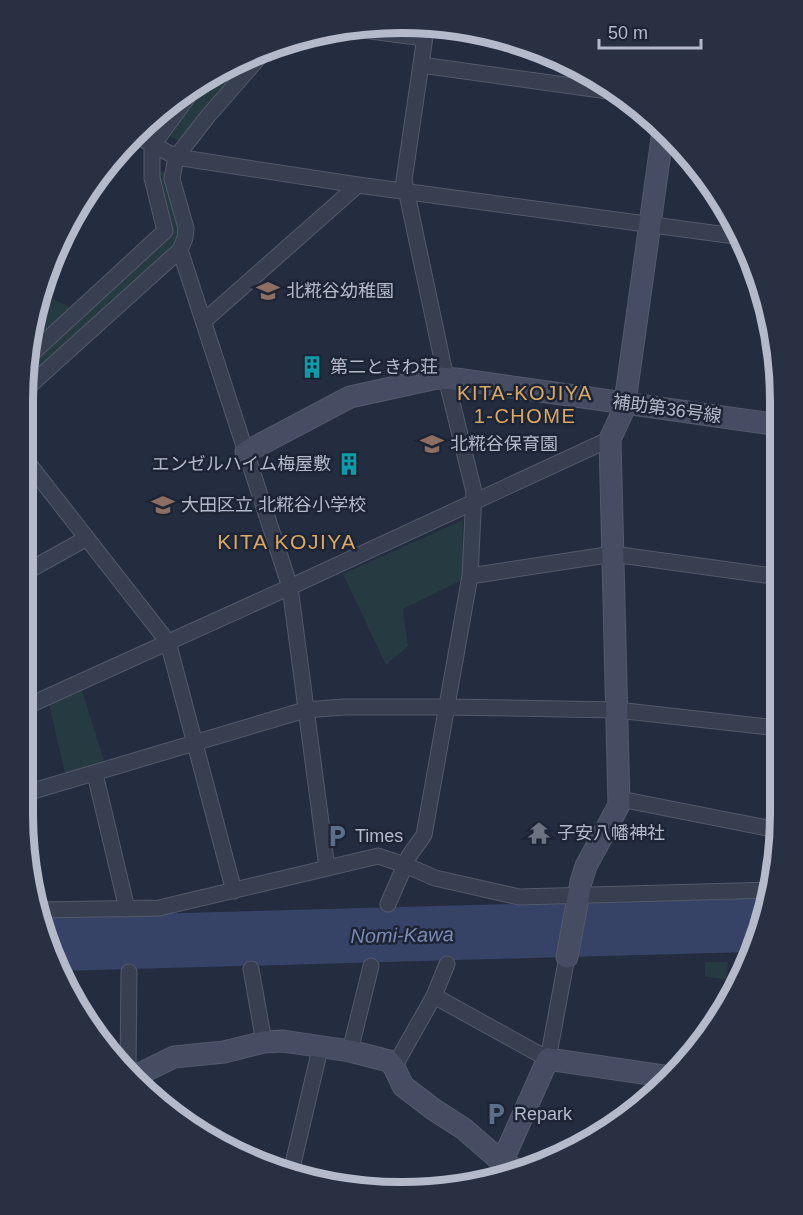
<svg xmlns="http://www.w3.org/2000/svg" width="803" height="1215" font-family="Arial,'Noto Sans JP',sans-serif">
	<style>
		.green { fill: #263a41 }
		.water { fill: #364266 }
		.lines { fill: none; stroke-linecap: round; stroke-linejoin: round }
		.street-casing { stroke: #535a6b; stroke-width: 17 }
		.secondary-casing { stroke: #535a6b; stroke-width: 23 }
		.street { stroke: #383f50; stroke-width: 15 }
		.secondary { stroke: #464d63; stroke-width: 21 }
		.labels { text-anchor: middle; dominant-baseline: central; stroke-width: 5; stroke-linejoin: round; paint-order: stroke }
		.poi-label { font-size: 18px; fill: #b5bacb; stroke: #1d2435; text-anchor: start }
		.street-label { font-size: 18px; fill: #b5bacb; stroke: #1d2435 }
		.neighbourhood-label { font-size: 20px; letter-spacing: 1.5px; fill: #d9a862; stroke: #1d2435 }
		.water-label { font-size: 20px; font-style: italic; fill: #7c8bb3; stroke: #1d2435 }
		.quarter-label { font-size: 21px; letter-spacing: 1.5px; fill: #d9a862; stroke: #1d2435 }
		.rim { fill: none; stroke: #b5bacb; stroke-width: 8 }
	</style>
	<rect width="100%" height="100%" fill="#242c40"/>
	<!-- green -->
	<path class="green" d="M263 54 181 142 164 133 196 91 234 61Z
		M156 171 166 172 182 235 175 247 26 380V364L169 236Z
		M43 295 73 308 27 346Z
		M463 520 462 580 403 609 408 646 386 665 343 574Z
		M81 687 105 764 65 773 49 704Z
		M705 962H728L726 979 705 977Z"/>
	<!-- water -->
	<path class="water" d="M767 897 750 952 60 971 43 935 40 917Z"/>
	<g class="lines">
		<!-- street casing -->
		<g class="street-casing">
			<path id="street" d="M356 29 424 38
				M421 65 608 91
				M137 136 176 157 358 185 742 237
				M180 250 290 587 327 868
				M204 321 358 185
				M26 359 165 231 152 178V146L187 98
				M26 389 180 250 185 238 186 228 172 179 176 157 208 116 262 54
				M25 459 168 642 234 891
				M24 573 87 538
				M470 576 613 554 779 577
				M23 708 290 587 610 439
				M95 774 127 909
				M23 794 305 710 344 707H447L617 710 778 728
				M620 799 777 830
				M388 904 409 856 424 835 470 576 474 492 446 378 404 180 426 30
				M38 910 159 908 378 856 405 865 435 878 519 897 769 890
				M251 969 264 1042
				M434 996 548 1059 567 957
				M350 1051 371 966
				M394 1067 434 996 447 964
				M128 1069 129 972
				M291 1172 321 1045
				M498 1180 502 1162"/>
		</g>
		<!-- secondary casing -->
		<g class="secondary-casing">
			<path id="secondary" d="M246 452 350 397 437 378 456 379 779 425
				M567 957 581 882 586 866 619 805 610 439 624 409 663 131
				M135 1076 174 1057 224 1052 264 1042 283 1041 350 1051 389 1061 394 1067 403 1086 433 1109 464 1129 502 1162 520 1171
				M502 1162 548 1059 670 1077"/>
		</g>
		<!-- street -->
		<use href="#street" class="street"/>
		<!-- secondary -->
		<use href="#secondary" class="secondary"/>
	</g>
	<!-- icons -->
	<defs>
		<g id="school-bare" transform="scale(1.8)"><path d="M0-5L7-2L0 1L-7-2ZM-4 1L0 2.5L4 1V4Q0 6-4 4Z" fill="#8d6e63" stroke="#1d2435" stroke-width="2.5" paint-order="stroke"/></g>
		<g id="building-bare" transform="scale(1.8)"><path d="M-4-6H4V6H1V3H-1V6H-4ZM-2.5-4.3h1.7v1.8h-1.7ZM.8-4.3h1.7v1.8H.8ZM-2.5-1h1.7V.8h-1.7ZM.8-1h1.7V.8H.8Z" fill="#0f9aa8" stroke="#1d2435" stroke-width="2.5" paint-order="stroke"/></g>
		<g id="temple-bare" transform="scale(1.8)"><path d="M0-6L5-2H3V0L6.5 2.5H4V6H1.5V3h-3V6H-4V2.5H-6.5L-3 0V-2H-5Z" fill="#6b7280" stroke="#1d2435" stroke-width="2.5" paint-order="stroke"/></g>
		<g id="parking-bare" transform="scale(1.8)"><path d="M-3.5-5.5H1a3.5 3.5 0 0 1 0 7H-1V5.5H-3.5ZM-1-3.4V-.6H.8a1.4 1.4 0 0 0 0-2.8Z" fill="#5c6f8a" stroke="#1d2435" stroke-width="2.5" paint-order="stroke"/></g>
	</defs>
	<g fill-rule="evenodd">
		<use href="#school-bare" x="268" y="291"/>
		<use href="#building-bare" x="312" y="367"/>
		<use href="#school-bare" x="432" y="444"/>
		<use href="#building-bare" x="349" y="464"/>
		<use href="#school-bare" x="163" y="505"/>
		<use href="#temple-bare" x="539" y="833"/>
		<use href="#parking-bare" x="337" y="836"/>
		<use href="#parking-bare" x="496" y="1114"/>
	</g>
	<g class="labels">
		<!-- poi labels -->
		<g class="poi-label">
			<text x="286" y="291">北糀谷幼稚園</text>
			<text x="330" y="367">第二ときわ荘</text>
			<text x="450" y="444">北糀谷保育園</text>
			<text x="331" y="464" text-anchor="end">エンゼルハイム梅屋敷</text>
			<text x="181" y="505">大田区立 北糀谷小学校</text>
			<text x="557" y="833">子安八幡神社</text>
			<text x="355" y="836">Times</text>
			<text x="514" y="1114">Repark</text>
		</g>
		<!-- street labels -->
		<g class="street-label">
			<text transform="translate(667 409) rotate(8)">補助第36号線</text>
		</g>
		<!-- neighbourhood labels -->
		<g class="neighbourhood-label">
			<text x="525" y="393">KITA-KOJIYA<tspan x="525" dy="23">1-CHOME</tspan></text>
		</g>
		<!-- water labels -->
		<g class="water-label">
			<text transform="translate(402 935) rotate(-1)">Nomi-Kawa</text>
		</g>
		<!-- quarter labels -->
		<g class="quarter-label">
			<text x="287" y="541">KITA KOJIYA</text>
		</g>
	</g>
	<!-- crop -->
	<path d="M0 0H803V1215H0ZM401 33H402A368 368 0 0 1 770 401V814A368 368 0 0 1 402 1182H401A368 368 0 0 1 33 814V401A368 368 0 0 1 401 33Z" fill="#293041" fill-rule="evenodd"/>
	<path class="rim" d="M401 33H402A368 368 0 0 1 770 401V814A368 368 0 0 1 402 1182H401A368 368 0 0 1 33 814V401A368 368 0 0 1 401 33Z"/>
	<!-- scale -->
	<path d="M599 39v9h102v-9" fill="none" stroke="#b5bacb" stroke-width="3"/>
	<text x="608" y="39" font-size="18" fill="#b5bacb" stroke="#1d2435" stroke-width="4.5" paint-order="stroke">50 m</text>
</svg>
